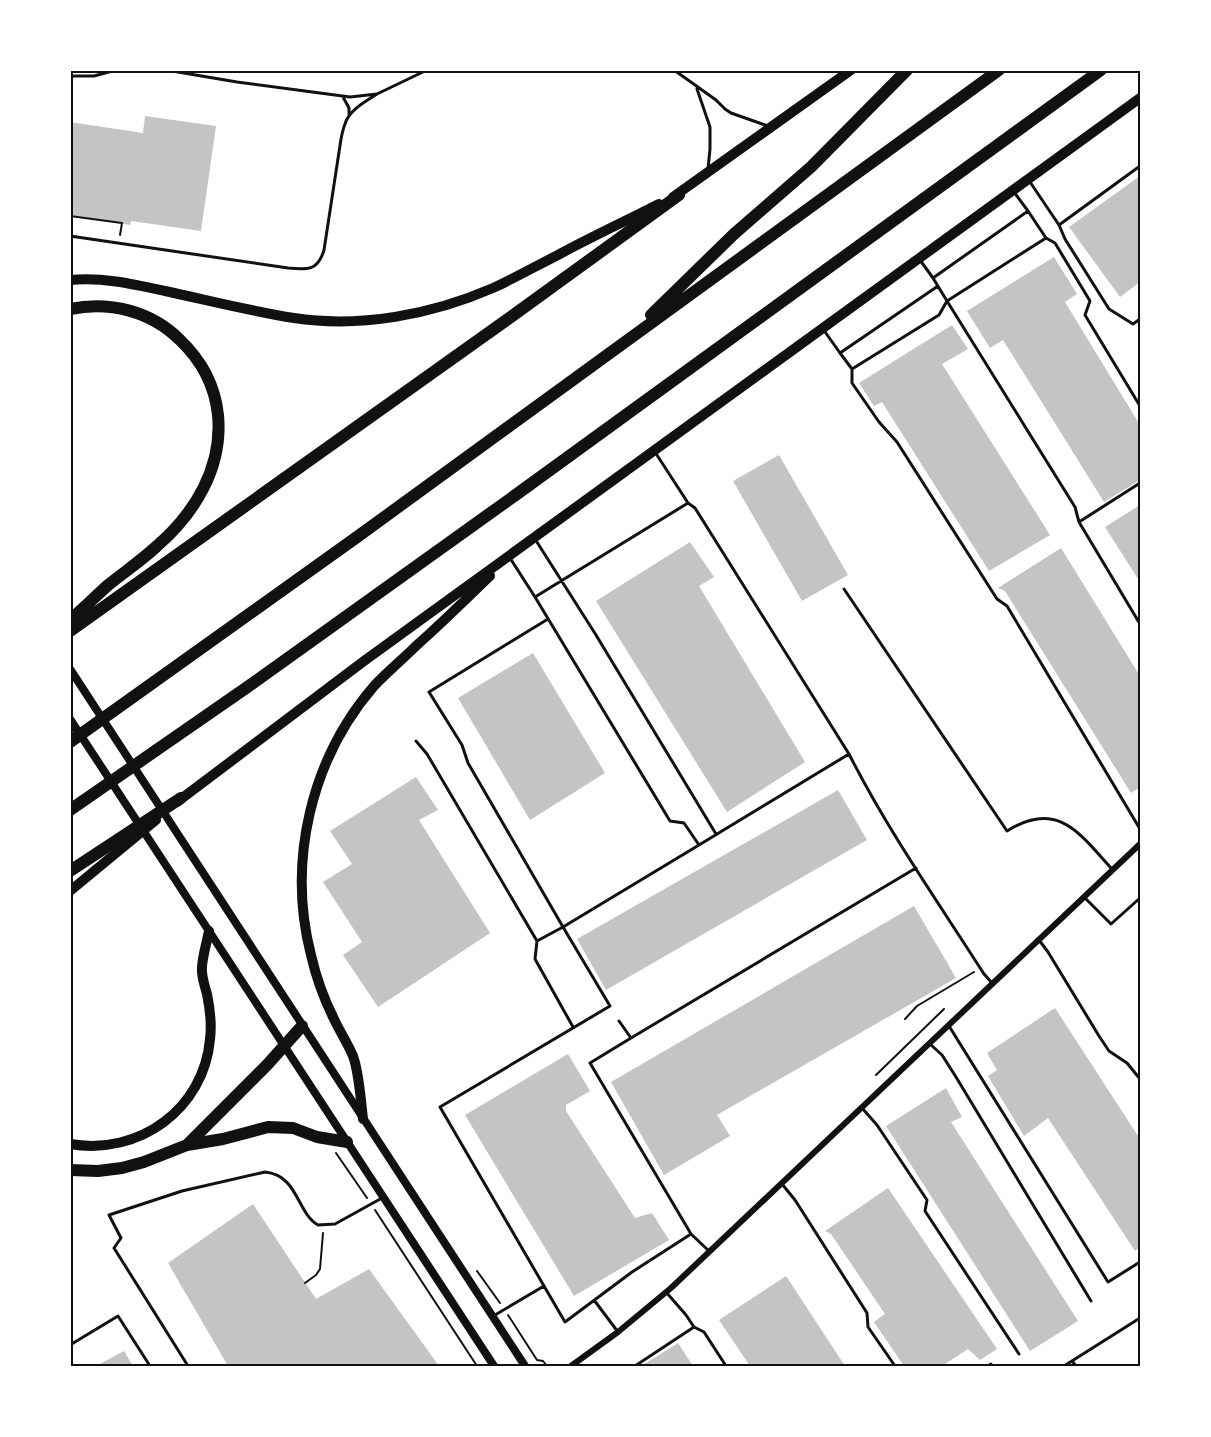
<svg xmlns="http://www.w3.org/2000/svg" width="1211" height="1437" font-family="Commissioner,sans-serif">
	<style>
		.building { fill: #c4c4c4 }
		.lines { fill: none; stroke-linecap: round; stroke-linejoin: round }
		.path { stroke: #111; stroke-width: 2 }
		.service { stroke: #111; stroke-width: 3 }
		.minor { stroke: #111; stroke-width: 6 }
		.tertiary { stroke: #111; stroke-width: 8 }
		.primary { stroke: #111; stroke-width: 10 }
		.motorway { stroke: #111; stroke-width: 12 }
		.neatline { fill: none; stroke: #111; stroke-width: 2 }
	</style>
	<rect width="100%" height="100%" fill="#fff"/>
	<!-- building -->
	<path class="building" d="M145 116 216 126 201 231 131 221 130 225 70 216V122L143 133Z
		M1140 176V282L1120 297 1069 227Z
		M1054 257 1077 294 1065 302 1140 425V480L1104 502 1003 340 990 348 967 311Z
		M952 325 968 349 942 364 1050 535 989 571 882 402 874 406 859 383Z
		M779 455 848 575 802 601 733 481Z
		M1140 505V582L1105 527Z
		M690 542 714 577 699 586 805 762 727 812 596 601Z
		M1061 548 1140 676V787L1131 793 1005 591 998 588Z
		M533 653 605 773 530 820 458 698Z
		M416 777 438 810 419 820 490 933 378 1007 343 955 362 942 323 882 352 864 330 831Z
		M838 790 867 840 606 990 577 939Z
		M914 906 956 978 717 1115 730 1136 664 1175 611 1082Z
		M1055 1008 1140 1139V1247L1135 1251 1048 1118 1024 1136 988 1076 997 1070 987 1053Z
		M568 1054 590 1091 566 1105V1111L635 1218 652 1213 669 1240 574 1296 465 1115Z
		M946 1088 962 1117 951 1122 1078 1321 1030 1351 886 1126Z
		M888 1188 997 1349 980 1360 968 1349 942 1366H904L874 1322 885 1314 831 1234 825 1231Z
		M253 1204 316 1299 369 1269 439 1366H228L168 1263Z
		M786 1276 845 1366H750L719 1320Z
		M678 1343 693 1366H641Z
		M124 1351 133 1366H96Z"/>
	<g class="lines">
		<!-- path -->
		<path class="path" d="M70 216 122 223 120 235
			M905 1019 917 1006 974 972
			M876 1075 944 1009
			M336 1153 367 1198
			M375 1210 477 1366
			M477 1271 500 1303
			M305 1283 316 1275 320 1269 323 1233
			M508 1315 537 1360 543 1361 547 1366"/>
		<!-- service -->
		<path class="service" d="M166 70 237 82 350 97 377 94 427 70
			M674 70 716 100 725 109 731 113 768 126
			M70 76H94L116 70
			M697 89 710 127V149L708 169
			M343 97 349 108V114
			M1030 182 1059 225 1140 166
			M1059 225 1065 239 1109 309 1133 324 1140 319
			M70 236 288 268C307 270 318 271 324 250L341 139C342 134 343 129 345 124 349 110 365 102 377 94
			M1046 238 1055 243 1090 301 1085 315 1140 406
			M920 260 933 278 1028 211 1014 192
			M933 278 947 301 1046 238 1028 211
			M823 329 840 353 938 286
			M840 353 852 369 939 315 947 301 1075 507 1079 522 1140 624
			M852 369V383L879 422 897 442 997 599 1007 606 1140 829
			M1079 522 1140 483
			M535 539 596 635 716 834
			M510 558 535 597 688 503 655 452
			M844 589 1007 831C1058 799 1080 834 1112 869
			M535 597 670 821 684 823 699 845 849 754 695 508 688 503
			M416 741 427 754 537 941 563 927 468 763 462 745 429 692 548 619
			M849 754C888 831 938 902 984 974L993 984
			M1084 897 1111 924 1140 898
			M1039 940 1048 952 1099 1036 1109 1051 1127 1063 1140 1079
			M537 941 535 959 573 1027
			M619 1021 631 1038 916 868
			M949 1026 1108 1282 1140 1262
			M631 1038 590 1063 691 1234
			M930 1044 942 1055 956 1077 1091 1301
			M862 1108 877 1125 927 1200 925 1211 1019 1354
			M782 1184 795 1200 867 1313 868 1327 895 1366
			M544 1286 565 1322 632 1272 691 1234 709 1251
			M594 1300 618 1332
			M495 1315 544 1286 440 1107 610 1006 563 927 699 845
			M694 1327 704 1332 726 1366
			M70 1345 118 1316 150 1366
			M1072 1361 1076 1366
			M188 1366 114 1248 121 1238 109 1215 182 1191 265 1172C298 1175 297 1213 318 1225L335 1224 382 1198
			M635 1366 694 1327 686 1315 666 1292
			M988 1366 991 1364
			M1064 1366 1140 1318"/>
		<!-- minor -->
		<path class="minor" d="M571 1366 618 1332 671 1288 1140 844"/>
		<!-- tertiary -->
		<path class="tertiary" d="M70 669 525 1366
			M70 719 494 1366"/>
		<!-- primary -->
		<path class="primary" d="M673 197 851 70
			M70 280C103 277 133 284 165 291 207 300 250 311 294 318 360 328 431 315 493 288 515 278 536 266 558 255 591 237 626 221 659 204
			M177 802 364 661 1140 98
			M70 891 156 820
			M363 1119C361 1102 359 1072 353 1056 348 1044 340 1032 334 1019 324 999 316 977 311 955 287 861 311 759 374 686 388 671 403 659 417 645 442 623 466 599 490 576
			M70 1144C139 1156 204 1109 210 1039 212 1024 210 1009 207 994 205 987 202 978 202 971 201 961 207 942 209 931"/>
		<!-- motorway -->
		<path class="motorway" d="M70 309C110 301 151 311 180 340 201 360 215 386 218 415 223 467 195 513 157 546 141 561 124 572 107 586 95 597 83 609 70 620
			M651 315 734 234 811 167 907 70
			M70 631 508 319 679 195
			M70 742 357 537 999 70
			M70 810 246 688 517 494 1101 70
			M70 871 181 798
			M187 1145 267 1065 302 1026
			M70 1170 98 1171 122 1168 144 1162 187 1145 223 1139 268 1127 293 1128 317 1137 347 1142"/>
	</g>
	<!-- border -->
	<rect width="1211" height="1437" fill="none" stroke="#ffffff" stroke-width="144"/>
	<rect x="72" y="72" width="1067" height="1293" class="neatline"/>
</svg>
